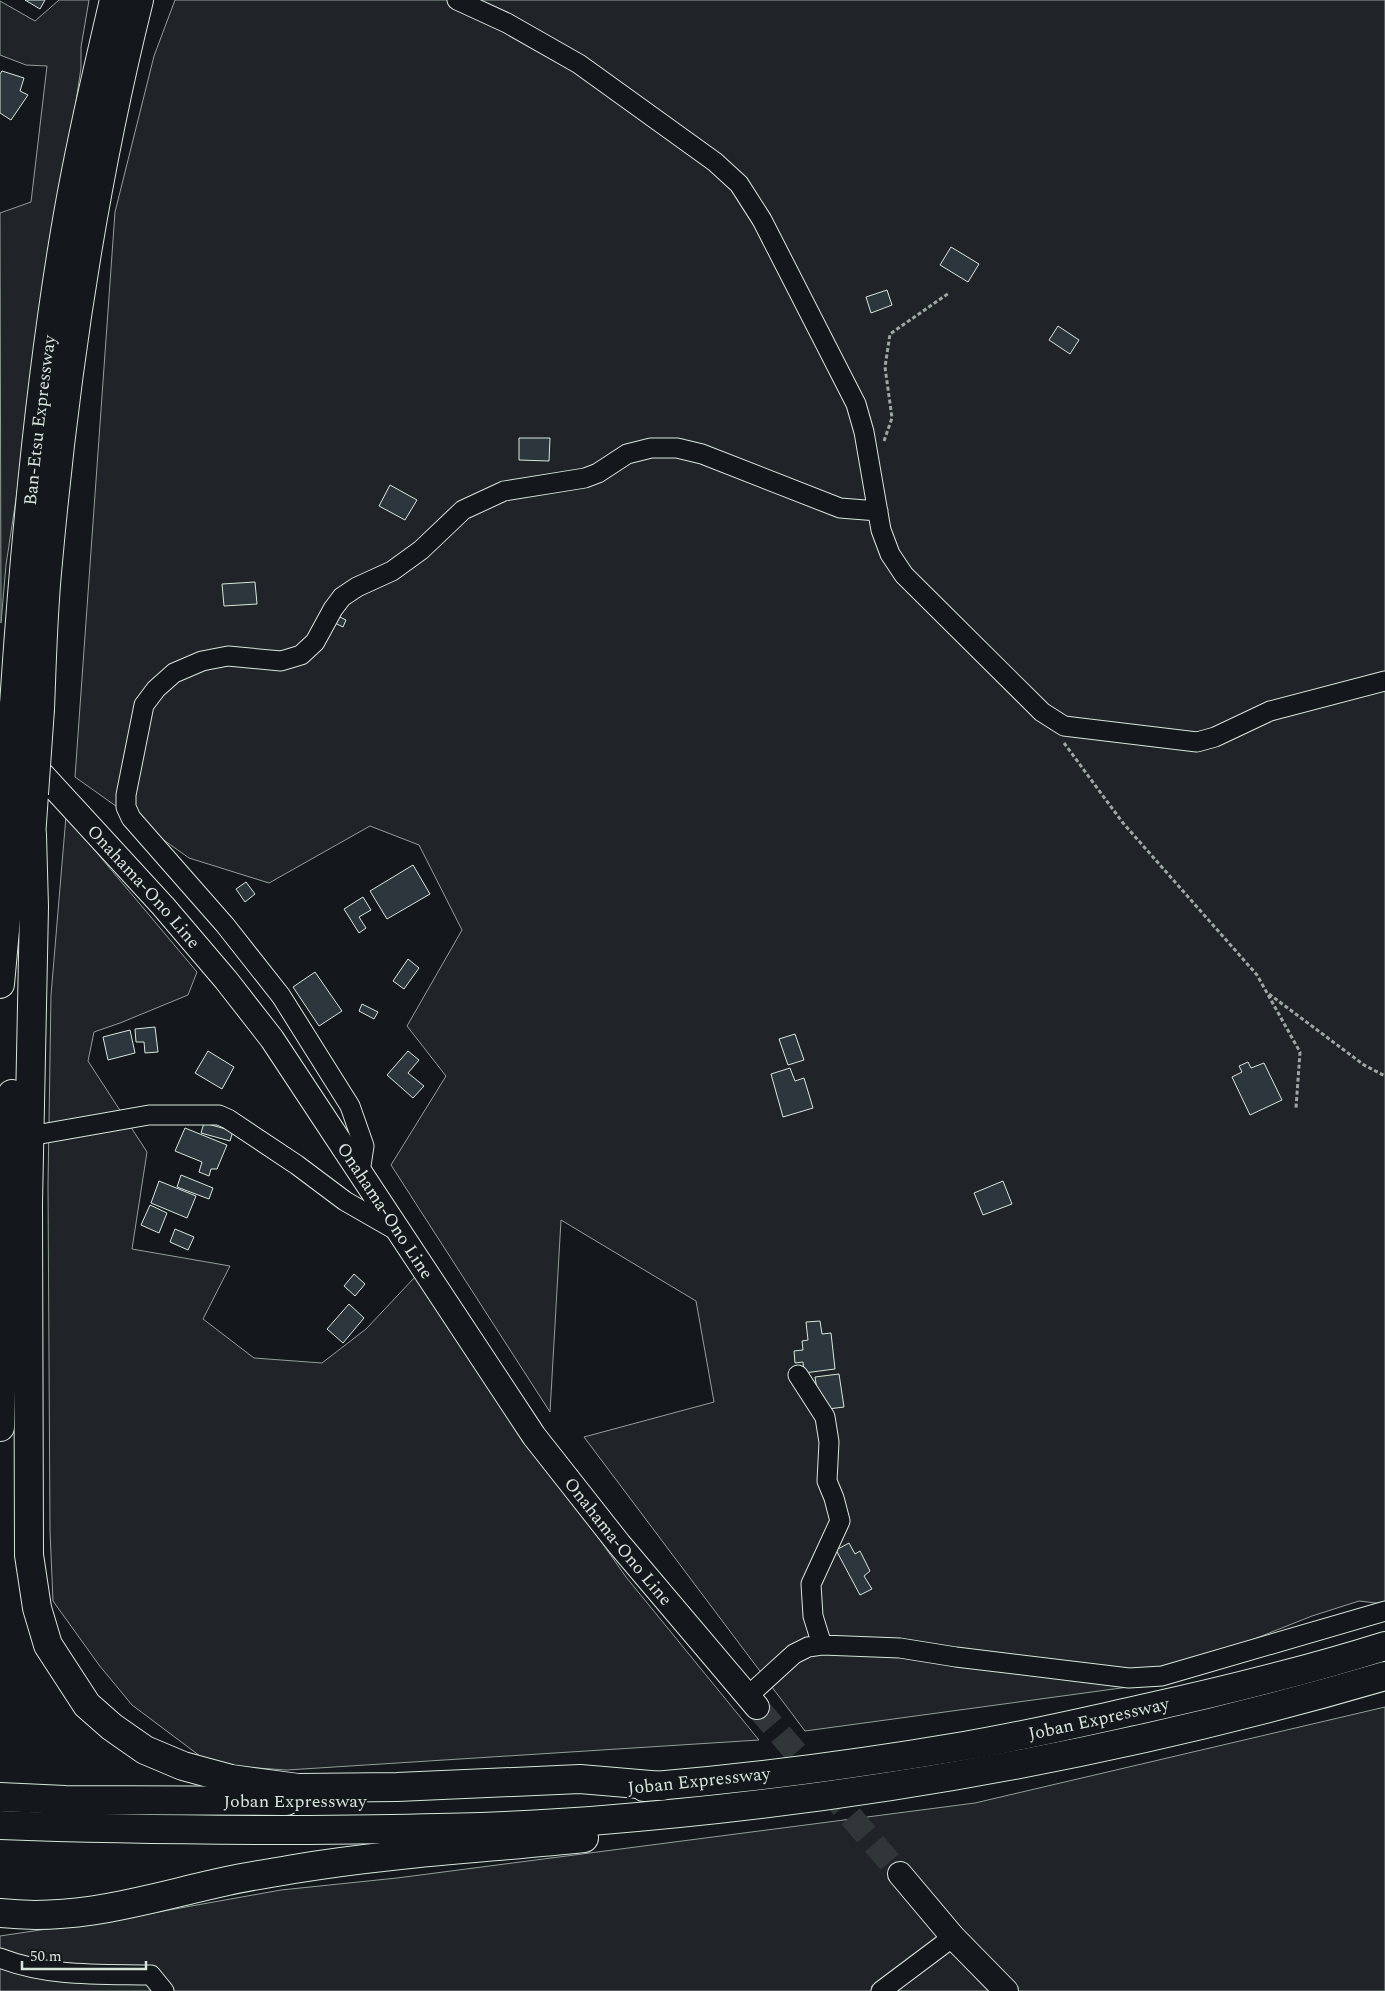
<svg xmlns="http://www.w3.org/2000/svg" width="1385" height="1991" font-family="Spectral,serif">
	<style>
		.green { fill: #202428; stroke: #939e99 }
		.building { fill: #2c363c; stroke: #d8e6dc }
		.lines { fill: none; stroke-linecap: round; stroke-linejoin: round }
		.major-tunnel { stroke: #313739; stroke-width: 24; stroke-dasharray: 24 12; stroke-linecap: butt }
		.minor-casing { stroke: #d8e6dc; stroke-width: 21 }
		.major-casing { stroke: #d8e6dc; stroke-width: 26 }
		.highway-casing { stroke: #d8e6dc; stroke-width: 30 }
		.path { stroke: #9da8a2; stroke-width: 3; stroke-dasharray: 4 2.5; stroke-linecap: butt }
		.minor { stroke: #14181c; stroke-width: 19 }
		.major { stroke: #14181c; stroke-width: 24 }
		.highway { stroke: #14181c; stroke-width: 28 }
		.highway-bridge-casing { stroke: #d8e6dc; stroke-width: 30; stroke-linecap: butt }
		.highway-bridge { stroke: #14181c; stroke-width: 28 }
		.labels { text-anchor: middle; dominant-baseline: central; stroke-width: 4; stroke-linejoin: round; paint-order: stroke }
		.street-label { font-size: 18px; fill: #d8e6dc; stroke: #14181c }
	</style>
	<rect width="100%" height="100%" fill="#14181c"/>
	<!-- green -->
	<path class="green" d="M59 0H89L81 47V68L6 565 1 623 0 213 31 202 47 66 26 65 0 55V1L35 21Z
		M175 0H1385V1604L1359 1601 1312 1616 1136 1686 805 1731 584 1437 714 1402 696 1301 561 1220 550 1412 391 1165 446 1076 407 1026 462 930 419 845 370 826 269 883 189 858 75 777 115 212 154 56Z
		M66 816 197 972 188 995 120 1023 94 1032 88 1061 147 1152 132 1249 230 1266 203 1319 254 1358 322 1363 366 1329 415 1277 626 1577 759 1740 287 1770 212 1765 132 1705 99 1665 53 1601 50 1531 48 1184 51 995Z
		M1385 1707V1991H0V1936L141 1915 281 1890 397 1878 975 1803Z"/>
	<!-- building -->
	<path class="building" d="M25 0H45L40 9Z
		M2 71 24 78 20 91 28 95 11 120 0 113V74Z
		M951 247 979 264 968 282 940 265Z
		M887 290 892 305 871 313 866 297Z
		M1058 326 1079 340 1070 354 1049 340Z
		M519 438H550L549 461 519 460Z
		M390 485 417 500 405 520 379 506Z
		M255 582 257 604 224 606 222 584Z
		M338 616 346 620 343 627 335 623Z
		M413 865 430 894 387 919 370 891Z
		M246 882 255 894 245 902 236 889Z
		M363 897 371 910 359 917 366 928 359 933 344 909Z
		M408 959 419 968 404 989 393 981Z
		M315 972 342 1011 319 1026 293 987Z
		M362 1004 378 1012 374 1019 359 1011Z
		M155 1027 158 1052 145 1053 144 1042H136L135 1029Z
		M130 1030 135 1053 108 1060 103 1037Z
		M795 1034 804 1060 788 1065 779 1039Z
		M208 1051 234 1067 222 1089 195 1073Z
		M408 1051 419 1060 408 1073 424 1086 413 1098 387 1075Z
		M1248 1062 1251 1068 1264 1063 1282 1100 1250 1115 1232 1077 1242 1072 1239 1066Z
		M790 1068 795 1081 804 1078 813 1108 783 1117 771 1074Z
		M204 1123 233 1131 230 1141 201 1133Z
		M185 1128 227 1145 217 1169H211L209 1176 199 1172 202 1162 175 1151Z
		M181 1175 213 1188 209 1199 177 1187Z
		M159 1181 196 1196 187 1218 151 1203Z
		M1003 1181 1012 1204 983 1215 974 1193Z
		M150 1205 167 1213 159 1233 141 1225Z
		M175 1229 194 1237 188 1250 170 1242Z
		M354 1274 365 1284 355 1296 344 1286Z
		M349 1304 364 1318 343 1343 327 1329Z
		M820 1321 822 1334 831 1333 835 1369 804 1373 803 1362 795 1363 794 1351 803 1350 802 1341 808 1340 806 1322Z
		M839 1374 844 1407 828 1409 826 1400 819 1402 815 1377Z
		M849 1543 855 1554 860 1551 870 1571 864 1576 872 1589 860 1595 836 1550Z"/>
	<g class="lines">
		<!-- major-tunnel -->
		<path class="major-tunnel" d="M757 1707 900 1874"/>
		<!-- minor casing -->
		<g class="minor-casing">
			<path id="minor" d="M457 0 507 23 579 64 715 162 739 184 762 220 856 404 864 432 881 530 890 554 904 575 1042 712 1064 726 1197 742 1215 737 1270 711 1385 681
				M41 1134 149 1115H219L228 1119 297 1165 345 1201 399 1232
				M360 1172 364 1146 350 1106 281 996 225 925 131 818 126 807V795L144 705 156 689 174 673 202 661 228 656 281 661 301 655 315 642 333 609 342 597 357 587 392 571 421 550 463 510 504 491 585 478 598 473 627 454 651 448H677L702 454 840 508 878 511
				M798 1375 825 1417 829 1442 827 1481 834 1498 840 1521 811 1584 813 1616 822 1645
				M748 1696 794 1654 808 1647 822 1645 900 1648 956 1657 1129 1678 1162 1676 1385 1611
				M0 1958C49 1977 100 1974 151 1975L164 1991
				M881 1991 953 1937"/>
		</g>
		<!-- major casing -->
		<g class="major-casing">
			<g id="major">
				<path id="s1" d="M26 757 163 906 226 980 272 1039 534 1436 619 1544 757 1707"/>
				<path d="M900 1874 953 1937 1006 1991"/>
			</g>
		</g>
		<!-- highway casing -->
		<g class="highway-casing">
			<g id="highway">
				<path id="s2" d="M14 705C24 551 38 397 63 244 76 162 95 81 114 0"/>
				<path d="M40 709C42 660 43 610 48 562 65 373 93 184 139 0"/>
				<path d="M32 835 34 907 28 1203 29 1555 37 1608 48 1645 87 1705 112 1727 145 1750 183 1766 231 1779 298 1788 397 1787 580 1779 662 1786"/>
				<path d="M30 852 34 794"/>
				<path d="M0 984 7 908V845L10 789"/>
				<path d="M0 1427 6 1205 12 1094"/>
				<path id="s3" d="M644 1787C751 1778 858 1764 964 1746 1024 1736 1083 1722 1142 1709 1224 1691 1305 1671 1385 1646"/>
				<path d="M0 1797 65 1800 286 1801"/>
				<path d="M0 1825C103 1829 206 1830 309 1830 403 1829 497 1828 591 1821 859 1800 1126 1752 1385 1676"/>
				<path d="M0 1913C81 1922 149 1898 227 1881 249 1876 272 1873 294 1869 390 1853 487 1848 584 1838"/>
			</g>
		</g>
		<!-- path -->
		<path class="path" d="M884 441 892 418 885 367 890 334 949 293
			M1064 743 1123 823 1257 975 1300 1052 1296 1108
			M1269 994 1364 1065 1385 1076"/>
		<!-- minor -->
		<use href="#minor" class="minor"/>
		<!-- major -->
		<use href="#major" class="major"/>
		<!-- highway -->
		<use href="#highway" class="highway"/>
		<!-- highway-bridge casing -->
		<g class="highway-bridge-casing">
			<path id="highway-bridge" d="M10 789 14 705
				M34 794 40 709"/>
		</g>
		<!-- highway-bridge -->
		<use href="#highway-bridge" class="highway-bridge"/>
	</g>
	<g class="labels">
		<!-- street labels -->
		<g class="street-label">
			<text stroke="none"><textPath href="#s2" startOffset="286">Ban-Etsu Expressway</textPath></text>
			<text stroke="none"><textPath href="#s1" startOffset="175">Onahama-Ono Line</textPath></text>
			<text stroke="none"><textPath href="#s1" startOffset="580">Onahama-Ono Line</textPath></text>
			<text stroke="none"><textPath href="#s1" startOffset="985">Onahama-Ono Line</textPath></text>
			<text stroke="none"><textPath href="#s3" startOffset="460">Joban Expressway</textPath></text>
			<text transform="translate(699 1781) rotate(-6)">Joban Expressway</text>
			<text x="295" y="1801">Joban Expressway</text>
		</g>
	</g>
	<!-- scale -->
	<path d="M22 1961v8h124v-8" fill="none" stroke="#d8e6dc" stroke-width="2.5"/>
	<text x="30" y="1961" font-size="15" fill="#d8e6dc" stroke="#14181c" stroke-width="4" paint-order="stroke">50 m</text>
</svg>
